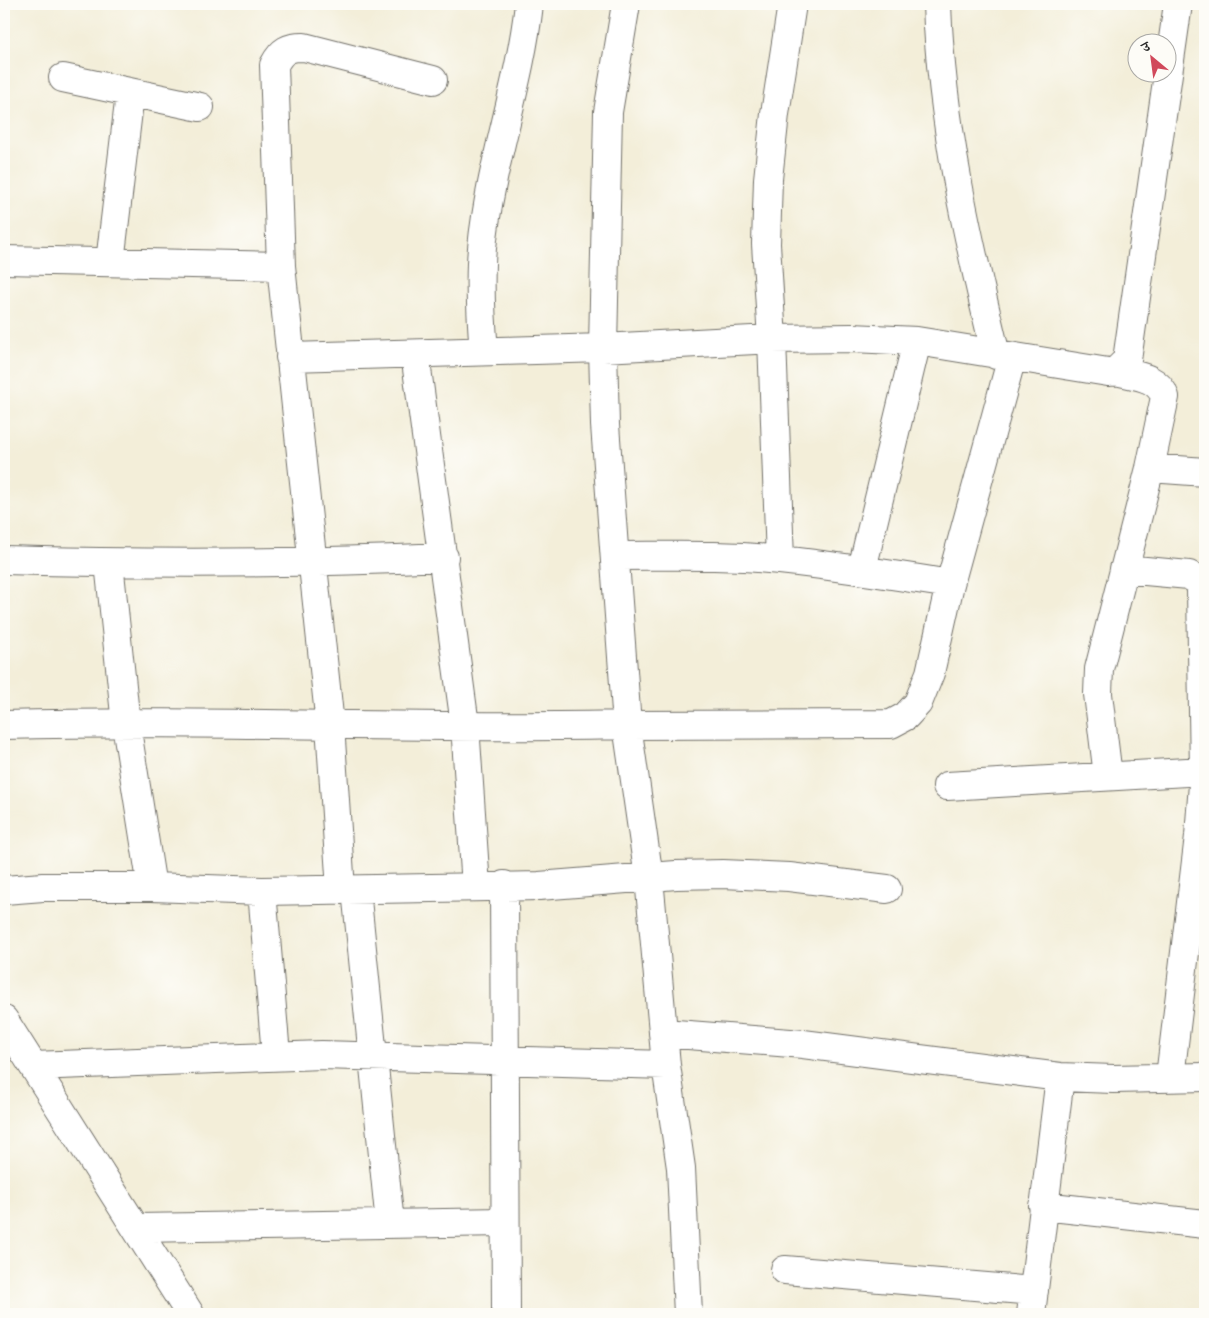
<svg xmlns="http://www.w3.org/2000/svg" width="1209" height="1318" font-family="'Libre Caslon Text','Noto Serif Devanagari',serif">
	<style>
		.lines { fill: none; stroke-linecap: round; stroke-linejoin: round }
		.street-casing { stroke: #716f68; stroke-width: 30 }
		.street { stroke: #fff; stroke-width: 28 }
	</style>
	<rect width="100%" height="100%" fill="#fdfcf7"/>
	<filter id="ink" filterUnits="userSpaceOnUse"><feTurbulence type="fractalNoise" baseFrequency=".02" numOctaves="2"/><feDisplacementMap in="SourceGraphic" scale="10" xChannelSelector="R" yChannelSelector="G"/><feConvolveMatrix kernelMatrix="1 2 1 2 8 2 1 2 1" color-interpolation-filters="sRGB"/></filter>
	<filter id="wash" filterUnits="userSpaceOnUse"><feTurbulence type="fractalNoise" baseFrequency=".0096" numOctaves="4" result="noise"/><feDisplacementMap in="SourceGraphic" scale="20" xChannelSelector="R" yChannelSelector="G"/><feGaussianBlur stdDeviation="1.12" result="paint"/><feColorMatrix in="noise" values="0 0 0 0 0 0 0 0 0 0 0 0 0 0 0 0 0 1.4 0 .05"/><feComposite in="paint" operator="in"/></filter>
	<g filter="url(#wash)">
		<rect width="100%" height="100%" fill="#f3eed9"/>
	</g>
	<g filter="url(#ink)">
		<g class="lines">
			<!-- street casing -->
			<g class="street-casing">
				<path id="street" d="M626 4 608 112 603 348 605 425 627 725 891 724 906 716 918 703 930 673 950 584 1012 357
					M937 4C941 123 968 239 996 355
					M63 78 200 107
					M4 260 281 266
					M110 262 130 94
					M484 351C481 317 479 282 482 248 490 165 520 86 529 4
					M415 354 465 725 476 887
					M290 357 603 348 772 339 852 338 917 341 1108 372 1116 371 1127 360 1178 4
					M1150 468 1205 472
					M615 556C670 556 725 554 780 560 837 566 894 575 950 584
					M4 560C151 564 297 564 444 557
					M780 560 772 339 766 244 768 179 775 114 792 4
					M109 563 126 724 152 887
					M862 569 917 341
					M1124 569 1189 575 1198 581 1201 589 1204 771 1199 836 1170 1077
					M4 725C211 719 419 730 627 725L649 878 666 1065 322 1055 33 1066
					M1108 776 1098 694 1099 669 1150 468 1165 397C1158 376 1135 376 1116 371
					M947 786 1204 771
					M504 885 506 1314
					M4 890 43 887H152L262 891 539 886 676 875 723 874 789 877 887 889
					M341 890 330 725 281 266 274 65C282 50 288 47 304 47L433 80
					M356 890 390 1224
					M262 891 276 1055
					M4 1020 190 1314
					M663 1033 803 1044 1060 1077 1113 1079 1205 1077
					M666 1065 681 1168 688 1314
					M1043 1206 1205 1224
					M136 1228 505 1222
					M785 1270 1034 1291
					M1031 1314 1060 1077"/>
			</g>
			<!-- street -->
			<use href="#street" class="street"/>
		</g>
	</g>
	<!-- margin -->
	<rect width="1209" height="1318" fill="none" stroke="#fdfcf7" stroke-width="20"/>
	<!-- north arrow -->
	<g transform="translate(1152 58) rotate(331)"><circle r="24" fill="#fdfcf7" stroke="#a9a8a5"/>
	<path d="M0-4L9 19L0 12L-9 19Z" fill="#d1495b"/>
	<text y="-8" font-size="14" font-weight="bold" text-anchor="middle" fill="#2b2b2b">उ</text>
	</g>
</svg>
